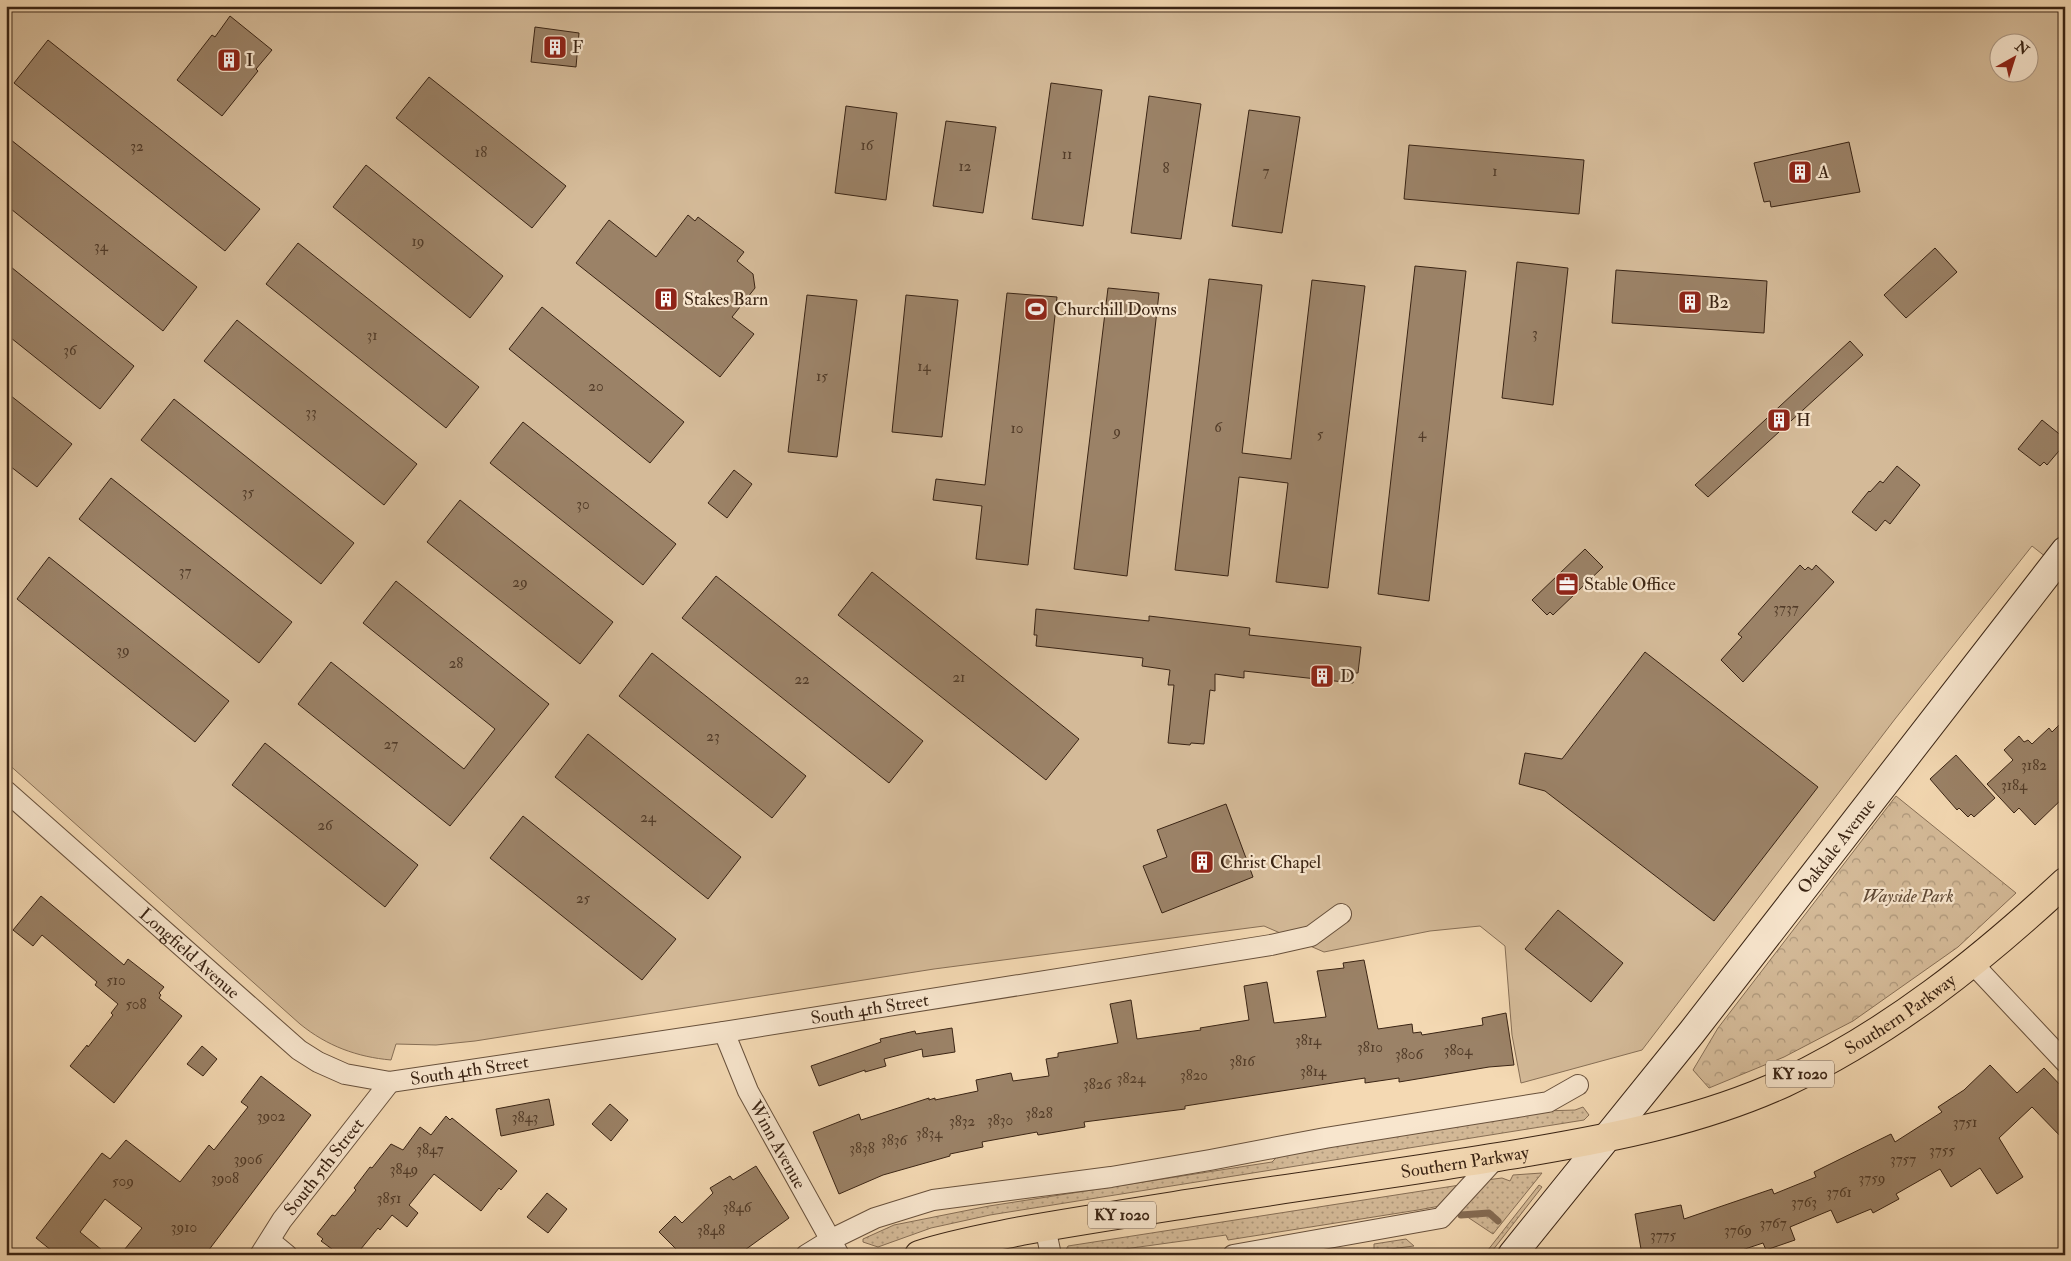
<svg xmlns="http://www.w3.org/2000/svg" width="2071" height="1261" font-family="'IM FELL Double Pica',serif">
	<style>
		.grass { fill: url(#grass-dots); stroke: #876f56 }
		.park { fill: url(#park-crowns); stroke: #876f56 }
		.pitch { fill: #d4ba98; stroke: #876f56; fill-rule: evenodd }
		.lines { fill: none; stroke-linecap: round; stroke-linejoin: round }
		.stream { stroke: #846b53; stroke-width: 7 }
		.building { fill: #9b8267; stroke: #3a2414 }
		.street-casing { stroke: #68513c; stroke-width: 22 }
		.secondary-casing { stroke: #3a2414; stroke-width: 30 }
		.primary-casing { stroke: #3a2414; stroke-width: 30 }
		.street { stroke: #f8e6ce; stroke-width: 20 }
		.secondary { stroke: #f8e6ce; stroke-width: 28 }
		.primary { stroke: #f4d9b3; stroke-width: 28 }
		.labels { text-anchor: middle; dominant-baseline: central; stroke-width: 4.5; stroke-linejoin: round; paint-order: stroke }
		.number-label { font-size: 15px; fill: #523c29 }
		.shield { fill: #f8e6ce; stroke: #735e4c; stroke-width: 1 }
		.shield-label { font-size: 16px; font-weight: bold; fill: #3a2414 }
		.poi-label { font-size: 18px; fill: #3a2414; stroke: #f8e6ce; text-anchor: start }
		.street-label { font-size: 18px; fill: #3a2414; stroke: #f8e6ce }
		.park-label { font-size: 18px; font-style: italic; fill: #604a35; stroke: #f8e6ce }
	</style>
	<defs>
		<pattern id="grass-dots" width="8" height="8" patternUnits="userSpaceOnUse" patternTransform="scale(1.25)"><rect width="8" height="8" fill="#d4ba98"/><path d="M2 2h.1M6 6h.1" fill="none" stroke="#ad977b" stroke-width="1.8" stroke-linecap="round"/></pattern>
		<pattern id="park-crowns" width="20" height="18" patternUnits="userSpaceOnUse" patternTransform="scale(1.25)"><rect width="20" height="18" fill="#d4ba98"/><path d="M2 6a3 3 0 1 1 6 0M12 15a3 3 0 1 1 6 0" fill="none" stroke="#ad977b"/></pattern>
	</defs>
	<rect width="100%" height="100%" fill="#f4d9b3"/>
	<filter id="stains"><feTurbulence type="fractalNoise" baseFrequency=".004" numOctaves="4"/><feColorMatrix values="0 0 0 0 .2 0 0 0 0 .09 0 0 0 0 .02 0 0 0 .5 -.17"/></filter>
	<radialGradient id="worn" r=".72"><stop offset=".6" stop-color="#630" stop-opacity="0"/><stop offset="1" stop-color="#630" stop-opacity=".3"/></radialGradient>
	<!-- grass -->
	<path class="grass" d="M1583 1107 1589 1115 1584 1120 990 1215 931 1228 878 1247 863 1242V1239L894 1225 989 1206 1272 1162 1280 1154 1544 1111 1575 1110Z
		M1542 1173 1493 1234 1457 1210 1486 1180 1502 1178 1510 1181 1513 1175Z
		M1460 1185 1440 1206 1418 1210 1228 1240 1226 1235 1081 1255H1063L1068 1246Z
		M1539 1185 1542 1187 1489 1255H1484Z
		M1406 1239 1414 1246 1374 1251V1244Z"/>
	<!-- park -->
	<path class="park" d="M1896 796 2016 893 1958 947 1853 1021 1784 1057 1709 1088 1693 1070 1718 1028Z"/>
	<!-- pitch -->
	<path class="pitch" d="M6 6H2065V572L2032 546 1895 719 1642 1050 1521 1083 1512 1035 1505 946 1480 926 1430 931 1324 952 1264 926 934 969 475 1041 436 1045 396 1044 391 1060C357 1057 327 1046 300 1024L6 762ZM1998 42H2028V72H1998Z"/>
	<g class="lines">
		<!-- stream -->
		<path class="stream" d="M1461 1215 1489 1213 1498 1221"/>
	</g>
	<!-- building -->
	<path class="building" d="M230 16 272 50 256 69 258 71 222 116 177 80 212 35 215 37Z
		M535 27 579 33 576 67 531 62Z
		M48 40 260 209 225 251 14 83Z
		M429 77 566 186 532 228 396 118Z
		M1051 83 1102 90 1083 226 1032 219Z
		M1149 96 1201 104 1181 239 1131 233Z
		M846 106 897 113 886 200 835 193Z
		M1249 110 1300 117 1282 233 1232 226Z
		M946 121 996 127 983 213 933 206Z
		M6 136 197 287 163 331 6 205Z
		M1849 142 1860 192 1771 207 1770 201 1764 202 1754 163Z
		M1409 145 1584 160 1579 214 1404 199Z
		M366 165 503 276 470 318 333 207Z
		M688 215 695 221 698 217 744 252 737 261 753 274 755 288 732 317 754 334 720 377 576 263 609 220 656 257Z
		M298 243 479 387 446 428 266 284Z
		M1935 248 1957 272 1906 318 1884 295Z
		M1517 262 1568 268 1553 405 1502 398Z
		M6 263 134 366 100 409 6 334Z
		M1415 266 1466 271 1429 601 1378 594Z
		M1616 270 1767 281 1764 333 1612 323Z
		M1209 279 1262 285 1242 453 1291 459 1312 280 1365 286 1328 588 1276 582 1288 483 1239 477 1228 576 1175 570Z
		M1108 288 1159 293 1127 576 1074 569Z
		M1007 293 1057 297 1028 565 976 559 982 506 933 500 936 479 985 485Z
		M807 295 857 300 837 457 788 452Z
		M906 295 958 300 942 437 892 432Z
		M542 307 684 422 650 463 509 349Z
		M237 320 417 464 384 505 204 361Z
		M1850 341 1863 355 1708 497 1695 485Z
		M6 392 72 444 37 487 6 463Z
		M174 399 354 543 321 584 141 440Z
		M2042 420 2063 437 2060 442 2064 445 2047 465 2044 462 2040 466 2018 449Z
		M523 422 676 544 643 585 490 463Z
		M1897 466 1920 485 1890 524 1885 520 1876 531 1852 512 1869 491 1870 492 1880 481 1883 483Z
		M734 470 752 484 727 518 708 503Z
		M111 478 292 622 259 663 79 519Z
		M460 500 613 622 580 664 427 542Z
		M1585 549 1603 567 1553 615 1550 612 1547 615 1532 600Z
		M49 557 229 701 195 742 17 599Z
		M1800 565 1805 570 1808 567 1812 570 1816 565 1834 582 1743 682 1721 660 1742 637 1738 634Z
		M872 572 1079 739 1046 780 838 615Z
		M716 576 923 741 889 783 682 618Z
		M396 581 549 704 450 826 298 704 331 662 464 769 495 729 363 623Z
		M1036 609 1149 621V616L1250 628 1249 635 1361 647 1358 673H1354L1353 683 1244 671V678L1215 674V691L1210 690 1204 744 1191 743 1190 745 1168 743 1174 685H1168L1170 670 1142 666 1143 658 1036 646 1037 635H1034Z
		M1645 652 1818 787 1714 921 1545 791 1519 784 1525 753 1562 759Z
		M652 653 806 776 772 818 619 696Z
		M2065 719V796L2035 825 2019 808 2014 813 1987 784 2013 760 2004 750 2019 736 2024 742 2028 740 2032 744 2049 728 2052 732Z
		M588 734 741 857 708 899 555 777Z
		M265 743 418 865 385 907 232 785Z
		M1956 755 1995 798 1974 817 1971 814 1968 817 1959 808 1957 810 1930 779Z
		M1226 804 1253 877 1162 913 1143 866 1167 857 1157 830Z
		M523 816 676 939 642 980 490 858Z
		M41 896 124 965 128 959 164 987 159 993 161 995 159 998 182 1016 114 1103 70 1066 87 1045 88 1047 113 1015 111 1013 118 1004 95 985 97 982 42 935 33 946 13 930Z
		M1558 910 1623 963 1591 1002 1525 949Z
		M1364 960 1378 1029 1412 1024 1413 1033 1421 1032 1422 1035 1483 1025 1482 1018 1506 1013 1514 1065 1489 1067 1399 1082V1078L1365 1083V1078L1185 1106V1109L1084 1122 1085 1127 1038 1135 1037 1132 982 1142 983 1147 950 1154V1156L883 1175 839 1194 813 1132 859 1114 861 1120 929 1098V1100L935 1098V1100L978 1091 976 1080 1011 1073 1013 1081 1049 1076 1046 1059 1058 1057V1053L1118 1043 1110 1004 1131 1000 1137 1039 1201 1030 1200 1028 1249 1020 1244 986 1267 982 1274 1023 1326 1017 1317 971 1344 968 1343 963Z
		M952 1028 955 1052 923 1057 922 1049 884 1059 886 1066 865 1072V1070L819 1086 811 1066 881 1042 880 1039 915 1031 916 1034Z
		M202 1046 217 1059 203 1076 187 1064Z
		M1990 1065 2017 1093 2044 1068 2065 1090V1141L2032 1107 1999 1138 2023 1177 1997 1194 1980 1168 1951 1187 1940 1169 1896 1194 1899 1199 1873 1213 1871 1209 1837 1223 1831 1210 1790 1227 1795 1240 1766 1250 1763 1243 1727 1255H1642L1635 1214 1681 1205 1684 1219 1772 1189 1774 1194 1816 1177 1814 1172 1891 1134 1895 1142 1942 1112 1938 1107 1964 1090Z
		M261 1076 311 1115 205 1255H120L142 1228 105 1199 80 1232 108 1255H57L36 1238 102 1153 110 1159 126 1140 180 1182 209 1145 214 1150 248 1107 241 1102Z
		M549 1099 554 1125 501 1136 496 1109Z
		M610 1104 628 1120 611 1141 592 1124Z
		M446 1116 450 1120 452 1118 517 1171 501 1190 499 1188 481 1211 434 1174 409 1205 418 1213 407 1227 392 1215 380 1230 378 1228 356 1255H340L321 1241 323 1239 317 1234 332 1215 335 1216 356 1190 354 1188 370 1167 372 1168 391 1144 403 1150 420 1127 431 1135Z
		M756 1166 789 1218 738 1255H682L659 1232 675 1216 682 1223 713 1193 710 1188 730 1176 733 1180Z
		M547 1193 567 1209 548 1233 527 1217Z"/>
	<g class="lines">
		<!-- street casing -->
		<g class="street-casing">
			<g id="street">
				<path id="s1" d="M6 791 299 1050 318 1062 345 1074 390 1082 724 1032 1271 945 1311 936 1341 914"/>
				<path d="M1973 964 2065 1062"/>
				<path id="s2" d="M724 1032 748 1091 839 1255"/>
				<path d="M1045 1227 1051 1255"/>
				<path d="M270 1241 287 1255"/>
				<path id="s3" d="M260 1255 282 1220 390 1082"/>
				<path d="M806 1255 832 1239 875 1218 933 1200 1111 1177 1210 1160 1325 1138 1548 1102 1578 1085"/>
				<path d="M1233 1255 1441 1218 1496 1158"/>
			</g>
		</g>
		<!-- secondary casing -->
		<g class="secondary-casing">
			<g id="secondary">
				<path id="s4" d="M1512 1255 1692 1032 2065 551"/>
			</g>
		</g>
		<!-- primary casing -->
		<g class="primary-casing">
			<g id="primary">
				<path id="s5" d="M919 1255C952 1244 987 1238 1021 1231 1072 1222 1123 1214 1174 1206 1292 1187 1410 1172 1528 1152 1616 1137 1703 1120 1784 1083 1890 1033 1980 961 2065 882"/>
			</g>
		</g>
		<!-- street -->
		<use href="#street" class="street"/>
		<!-- secondary -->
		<use href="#secondary" class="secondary"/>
		<!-- primary -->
		<use href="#primary" class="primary"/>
	</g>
	<!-- icons -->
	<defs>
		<g id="building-square" transform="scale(1.25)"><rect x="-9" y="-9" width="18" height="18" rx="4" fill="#8f2418" stroke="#f8e6ce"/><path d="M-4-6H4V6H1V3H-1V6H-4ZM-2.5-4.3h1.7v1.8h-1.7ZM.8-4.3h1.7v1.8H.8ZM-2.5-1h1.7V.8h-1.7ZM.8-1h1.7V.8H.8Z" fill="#fff"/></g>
		<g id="stadium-square" transform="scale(1.25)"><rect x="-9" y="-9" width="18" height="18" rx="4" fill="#8f2418" stroke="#f8e6ce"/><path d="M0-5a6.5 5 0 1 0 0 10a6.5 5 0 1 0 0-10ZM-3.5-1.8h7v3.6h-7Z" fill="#fff"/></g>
		<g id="office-square" transform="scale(1.25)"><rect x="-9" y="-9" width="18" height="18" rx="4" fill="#8f2418" stroke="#f8e6ce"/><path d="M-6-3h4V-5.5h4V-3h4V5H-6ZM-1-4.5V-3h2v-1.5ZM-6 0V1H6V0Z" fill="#fff"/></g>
	</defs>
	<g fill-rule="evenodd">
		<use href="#building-square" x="555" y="47"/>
		<use href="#building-square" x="229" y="60"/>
		<use href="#building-square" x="1800" y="172"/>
		<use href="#building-square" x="666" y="299"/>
		<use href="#building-square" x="1690" y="302"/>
		<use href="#stadium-square" x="1036" y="309"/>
		<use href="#building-square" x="1779" y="420"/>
		<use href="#office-square" x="1567" y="584"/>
		<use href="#building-square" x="1322" y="676"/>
		<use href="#building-square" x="1202" y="862"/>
	</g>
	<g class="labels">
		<!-- number labels -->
		<g class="number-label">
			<text x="867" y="145">16</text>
			<text x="137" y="146">32</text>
			<text x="481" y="152">18</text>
			<text x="1067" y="154">11</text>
			<text x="965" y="166">12</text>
			<text x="1166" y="168">8</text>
			<text x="1266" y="171">7</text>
			<text x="1495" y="171">1</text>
			<text x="418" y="241">19</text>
			<text x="101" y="246">34</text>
			<text x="1535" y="333">3</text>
			<text x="372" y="335">31</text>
			<text x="70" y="350">36</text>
			<text x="924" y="366">14</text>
			<text x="822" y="376">15</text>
			<text x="596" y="386">20</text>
			<text x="311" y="412">33</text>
			<text x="1218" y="427">6</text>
			<text x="1017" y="428">10</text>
			<text x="1117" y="431">9</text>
			<text x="1422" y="433">4</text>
			<text x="1320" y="434">5</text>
			<text x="248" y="492">35</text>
			<text x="583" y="504">30</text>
			<text x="185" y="571">37</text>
			<text x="520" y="582">29</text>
			<text x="1786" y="608">3737</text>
			<text x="123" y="650">39</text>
			<text x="456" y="663">28</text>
			<text x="959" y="677">21</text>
			<text x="802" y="679">22</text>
			<text x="713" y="736">23</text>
			<text x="391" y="744">27</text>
			<text x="2034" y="765">3182</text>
			<text x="2014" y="785">3184</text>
			<text x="648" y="817">24</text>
			<text x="325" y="825">26</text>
			<text x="583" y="898">25</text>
			<text x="116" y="980">510</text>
			<text x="136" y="1004">508</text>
			<text x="1308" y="1040">3814</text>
			<text x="1370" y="1047">3810</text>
			<text x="1458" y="1050">3804</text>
			<text x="1409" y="1054">3806</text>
			<text x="1242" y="1061">3816</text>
			<text x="1313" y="1071">3814</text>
			<text x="1194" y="1075">3820</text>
			<text x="1131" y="1078">3824</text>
			<text x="1097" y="1084">3826</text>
			<text x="1039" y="1113">3828</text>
			<text x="271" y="1116">3902</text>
			<text x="525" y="1117">3843</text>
			<text x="1000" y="1120">3830</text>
			<text x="962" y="1121">3832</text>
			<text x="1965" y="1122">3751</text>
			<text x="929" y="1133">3834</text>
			<text x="894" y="1140">3836</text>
			<text x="862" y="1148">3838</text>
			<text x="430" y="1149">3847</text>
			<text x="1942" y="1150">3755</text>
			<text x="248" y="1159">3906</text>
			<text x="1903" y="1159">3757</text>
			<text x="404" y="1169">3849</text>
			<text x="225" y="1178">3908</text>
			<text x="1872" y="1178">3759</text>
			<text x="123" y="1181">509</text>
			<text x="1839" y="1192">3761</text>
			<text x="389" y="1198">3851</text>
			<text x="1804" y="1202">3763</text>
			<text x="737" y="1207">3846</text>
			<text x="1773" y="1223">3767</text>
			<text x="184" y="1227">3910</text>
			<text x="711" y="1230">3848</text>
			<text x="1738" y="1230">3769</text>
			<text x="1663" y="1235">3775</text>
		</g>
		<!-- shield labels -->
		<g class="shield">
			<rect x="1766" y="1060.5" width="68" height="27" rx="4"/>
			<rect x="1088" y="1201.5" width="68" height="27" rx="4"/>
		</g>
		<g class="shield-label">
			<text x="1800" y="1074">KY 1020</text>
			<text x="1122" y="1215">KY 1020</text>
		</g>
		<!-- poi labels -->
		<g class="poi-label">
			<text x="572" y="47">F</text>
			<text x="246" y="60">I</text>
			<text x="1818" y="172">A</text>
			<text x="684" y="299">Stakes Barn</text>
			<text x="1708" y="302">B2</text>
			<text x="1054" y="309">Churchill Downs</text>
			<text x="1796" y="420">H</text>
			<text x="1584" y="584">Stable Office</text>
			<text x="1340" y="676">D</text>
			<text x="1220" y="862">Christ Chapel</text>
		</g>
		<!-- street labels -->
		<g class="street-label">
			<text stroke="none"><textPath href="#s4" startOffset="522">Oakdale Avenue</textPath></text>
			<text stroke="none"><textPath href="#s1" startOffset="245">Longfield Avenue</textPath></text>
			<text stroke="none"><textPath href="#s1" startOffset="974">South 4th Street</textPath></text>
			<text stroke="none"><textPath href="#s5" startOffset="1019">Southern Parkway</textPath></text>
			<text stroke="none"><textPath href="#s1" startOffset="569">South 4th Street</textPath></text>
			<text stroke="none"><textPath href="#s2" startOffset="125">Winn Avenue</textPath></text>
			<text stroke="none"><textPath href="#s5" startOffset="554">Southern Parkway</textPath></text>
			<text stroke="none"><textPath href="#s3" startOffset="109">South 5th Street</textPath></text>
		</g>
		<!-- park labels -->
		<g class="park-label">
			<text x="1908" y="896">Wayside Park</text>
		</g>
	</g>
	<!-- margin -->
	<rect width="2071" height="1261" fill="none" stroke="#f4d9b3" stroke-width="25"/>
	<rect x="8" y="8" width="2056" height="1246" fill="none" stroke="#3a2414" stroke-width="2.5"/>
	<rect x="12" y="12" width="2046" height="1236" fill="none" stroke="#3a2414"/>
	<!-- north arrow -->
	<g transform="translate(2014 58) rotate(39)"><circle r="24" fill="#f8e6ce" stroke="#ac9884"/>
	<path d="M0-4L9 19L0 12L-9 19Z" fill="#8f2418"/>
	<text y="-8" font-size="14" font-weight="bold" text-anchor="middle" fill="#3a2414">N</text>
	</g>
	<rect width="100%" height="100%" filter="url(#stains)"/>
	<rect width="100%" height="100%" fill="url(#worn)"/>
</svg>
